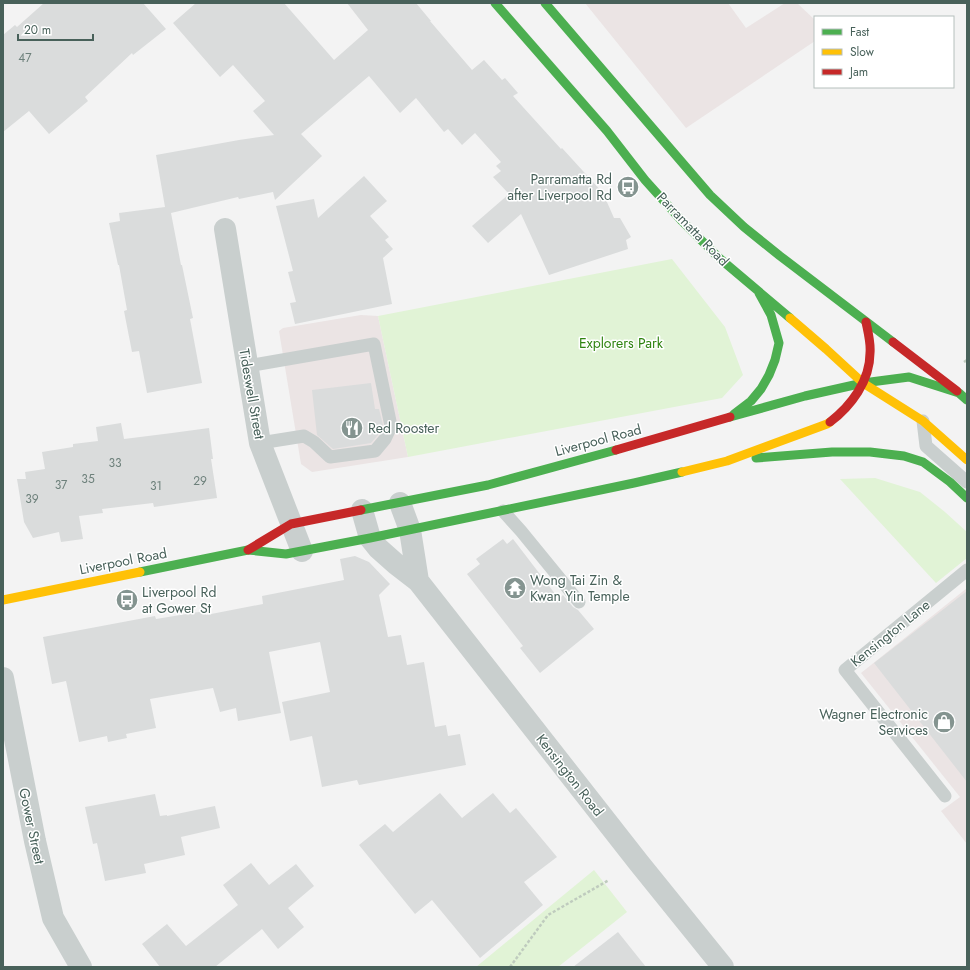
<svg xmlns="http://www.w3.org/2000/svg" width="970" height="970" font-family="Jost,sans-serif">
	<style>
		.commercial { fill: #ebe4e4 }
		.green { fill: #e1f3d6 }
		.building { fill: #dadcdc }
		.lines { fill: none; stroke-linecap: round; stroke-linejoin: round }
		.path { stroke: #bfcbbe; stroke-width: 2.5; stroke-dasharray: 3 2; stroke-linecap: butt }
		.lane { stroke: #c9cfce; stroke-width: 13 }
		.street { stroke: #c9cfce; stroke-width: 22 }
		.fast { stroke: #4caf50; stroke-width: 9 }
		.slow { stroke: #ffc107; stroke-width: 9 }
		.jam { stroke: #c62828; stroke-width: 9 }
		.labels { text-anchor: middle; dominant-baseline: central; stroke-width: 3; stroke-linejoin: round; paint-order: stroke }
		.number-label { font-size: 12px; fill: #6d807b }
		.poi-label { font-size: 14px; fill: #48615a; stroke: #fff; text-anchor: start }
		.street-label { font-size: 14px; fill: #48615a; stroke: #fff }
		.park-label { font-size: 14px; fill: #2f8411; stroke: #fff }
	</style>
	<rect width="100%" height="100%" fill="#f3f3f3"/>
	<!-- commercial -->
	<path class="commercial" d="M585 3H728L746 28 785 3H797L815 20V41L686 128Z
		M361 315 378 316 408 457 312 472 301 464 279 331 283 328Z
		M967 588V844L941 811 960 797 861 673Z"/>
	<!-- green -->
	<path class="green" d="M672 259 725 327 743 375 722 398 408 457 378 316Z
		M875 478 920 492 945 512 967 532V558L936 583 840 479Z
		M594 870 627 912 558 967H476Z"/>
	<!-- building -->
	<path class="building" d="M44 3H143L166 29 133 55 132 53 85 97 88 101 49 134 29 111 3 132V35L15 25 17 27Z
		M196 3H284L334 60 368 30 347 3H416L431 21H430L472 70 484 60 502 80 505 78 518 93 513 96 561 149 562 148 603 193 614 218H620L631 237 626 240 628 249 549 275 521 214 488 243 472 226 509 194 493 177 501 171 496 166 501 162 475 133 462 145 448 129 444 132 416 98 400 113 369 76 301 134 322 156 275 200 273 192 239 199 238 197 171 213 181 265H182L193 318 190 319 202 383 147 393 139 351 132 352 124 311 127 310 119 265H118L109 223 120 221 119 213 165 207 156 155 239 140 274 135 253 111 265 101 233 65 220 77 173 23Z
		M364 176 387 201 370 216 389 237 385 240 393 249 383 258 392 304 295 324 290 303 296 302 288 272 293 271 276 206 314 199 318 218Z
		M371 383 375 409H379L383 425 378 435 371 443 333 449 317 435 312 390Z
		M121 423 124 439 172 433 209 428 213 459H211L217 498 154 507 153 503 102 509 103 513 79 516 83 539 61 542 59 532 33 538 24 522 17 479H26L25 472 45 469 42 452 73 447V444L98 441 96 427Z
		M503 539 507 544 513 539 559 599 563 595 573 607 578 610 594 629 540 673 520 648 523 646 467 574 480 564 476 559Z
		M355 556 369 562 390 584 379 595 388 637 401 635 407 665 424 662 435 727 446 725 448 736 460 734 466 765 359 785 357 780 322 787 312 736 290 741 282 702 330 692 320 642 269 652 281 713 238 721 236 708 220 712 213 688 150 699 156 728 126 734 127 738 108 742 107 736 79 742 66 681 52 684 43 637 155 616 156 619 205 611 206 615 263 604 262 596 344 580 340 559Z
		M967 591V782L874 663Z
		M440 793 462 818 493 793 510 813 516 808 557 857 524 882 543 905 480 958 432 900 415 914 359 845 385 824 393 832Z
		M155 794 160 816 167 815V816L215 806 220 828 181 837 185 855 144 864 146 873 105 881 97 843 93 844 85 807Z
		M251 863 269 885 296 864 314 886 288 908 304 927 278 949 262 929 215 967H160L142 944 167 924 186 946 238 905 223 885Z
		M618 932 646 967H573Z"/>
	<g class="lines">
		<!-- path -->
		<path class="path" d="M964 362 967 360
			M510 967 548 915 609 880"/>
		<!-- lane -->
		<path class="lane" d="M247 366 374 344 391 426 385 439 375 451 330 457 314 442 304 436 260 443
			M923 421 926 446 967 482
			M503 511 521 531 579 602
			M945 796 845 670 967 570"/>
		<!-- street -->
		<path class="street" d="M225 229 260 443 302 551
			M400 503 410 530 418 581
			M362 510 370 538 378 548 396 564 418 581 639 863 723 967
			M3 678 35 841 53 918 81 967"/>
		<!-- fast -->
		<path class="fast" d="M495 3 607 131 645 180 681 220 718 257 790 318
			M545 3 710 195 744 227 780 256 893 342
			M734 414 751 401 761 389 769 375 775 360 779 343 771 315 759 293
			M730 417 805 396 863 383 909 377 959 393 967 400
			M756 458 832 452H870L904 456 923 462 950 482 967 498
			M361 510 488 485 616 450
			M140 572 248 550 286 554 370 538 634 483 682 472"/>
		<!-- slow -->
		<path class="slow" d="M790 318 826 349 863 383 923 421 967 460
			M682 472 727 461 827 424 830 422
			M3 600 140 572"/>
		<!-- jam -->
		<path class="jam" d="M893 342 957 391
			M830 422C851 406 870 381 870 353 871 343 868 332 866 322
			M616 450 730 417
			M248 550 291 524 361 510"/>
	</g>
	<!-- icons -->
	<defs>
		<g id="bus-disc" transform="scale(1.15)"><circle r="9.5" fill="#849490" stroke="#fff"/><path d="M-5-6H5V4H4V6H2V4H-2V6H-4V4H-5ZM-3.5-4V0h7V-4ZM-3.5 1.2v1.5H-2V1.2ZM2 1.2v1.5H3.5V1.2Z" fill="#fff"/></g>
		<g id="restaurant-disc" transform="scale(1.15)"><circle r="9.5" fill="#849490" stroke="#fff"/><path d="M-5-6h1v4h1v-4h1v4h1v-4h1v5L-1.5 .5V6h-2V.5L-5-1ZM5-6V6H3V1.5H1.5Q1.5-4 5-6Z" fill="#fff"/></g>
		<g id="temple-disc" transform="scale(1.15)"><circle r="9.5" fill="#849490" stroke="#fff"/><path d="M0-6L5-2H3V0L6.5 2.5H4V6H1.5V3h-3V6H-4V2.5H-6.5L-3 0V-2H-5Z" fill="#fff"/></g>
		<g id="shop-disc" transform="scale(1.15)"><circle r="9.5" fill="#849490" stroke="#fff"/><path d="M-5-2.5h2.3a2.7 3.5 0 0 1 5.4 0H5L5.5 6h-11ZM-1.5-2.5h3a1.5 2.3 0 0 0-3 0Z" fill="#fff"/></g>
	</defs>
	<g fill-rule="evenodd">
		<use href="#bus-disc" x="628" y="187"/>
		<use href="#restaurant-disc" x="352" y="428"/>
		<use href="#temple-disc" x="515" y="588"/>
		<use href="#bus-disc" x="127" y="600"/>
		<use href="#shop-disc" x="944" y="722"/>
	</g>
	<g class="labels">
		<!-- number labels -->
		<g class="number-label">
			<text x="25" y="58">47</text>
			<text x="115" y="463">33</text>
			<text x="88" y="479">35</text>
			<text x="200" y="481">29</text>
			<text x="61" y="485">37</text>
			<text x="156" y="486">31</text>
			<text x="32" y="499">39</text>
		</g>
		<!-- poi labels -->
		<g class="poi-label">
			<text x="612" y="179" text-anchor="end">Parramatta Rd<tspan x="612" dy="16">after Liverpool Rd</tspan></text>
			<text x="368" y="428">Red Rooster</text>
			<text x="530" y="580">Wong Tai Zin &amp;<tspan x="530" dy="16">Kwan Yin Temple</tspan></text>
			<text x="142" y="592">Liverpool Rd<tspan x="142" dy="16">at Gower St</tspan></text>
			<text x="928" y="714" text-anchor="end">Wagner Electronic<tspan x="928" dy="16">Services</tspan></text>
		</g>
		<!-- street labels -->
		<g class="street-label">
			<text transform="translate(693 229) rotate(46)">Parramatta Road</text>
			<text transform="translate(252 394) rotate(80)">Tideswell Street</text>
			<text transform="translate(598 440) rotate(-15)">Liverpool Road</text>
			<text transform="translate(123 561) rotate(-11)">Liverpool Road</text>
			<text transform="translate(890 633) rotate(-39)">Kensington Lane</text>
			<text transform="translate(570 775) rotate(52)">Kensington Road</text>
			<text transform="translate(32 826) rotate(78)">Gower Street</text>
		</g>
		<!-- park labels -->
		<g class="park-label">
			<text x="621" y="343">Explorers Park</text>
		</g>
	</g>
	<!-- border -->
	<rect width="970" height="970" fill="none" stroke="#48615a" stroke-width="8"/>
	<!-- legend -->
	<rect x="814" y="16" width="140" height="72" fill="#ffffff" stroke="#b6c0bd"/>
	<rect x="822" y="29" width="20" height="6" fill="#4caf50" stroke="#b6c0bd"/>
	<text x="850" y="36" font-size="12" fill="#48615a">Fast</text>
	<rect x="822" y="49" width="20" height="6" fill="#ffc107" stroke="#b6c0bd"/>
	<text x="850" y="56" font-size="12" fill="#48615a">Slow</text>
	<rect x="822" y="69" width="20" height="6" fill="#c62828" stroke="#b6c0bd"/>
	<text x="850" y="76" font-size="12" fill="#48615a">Jam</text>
	<!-- scale -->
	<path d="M18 34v6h75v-6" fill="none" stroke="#48615a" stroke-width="2"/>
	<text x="24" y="34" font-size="12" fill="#48615a" stroke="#ffffff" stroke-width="3" paint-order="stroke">20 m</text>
</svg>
